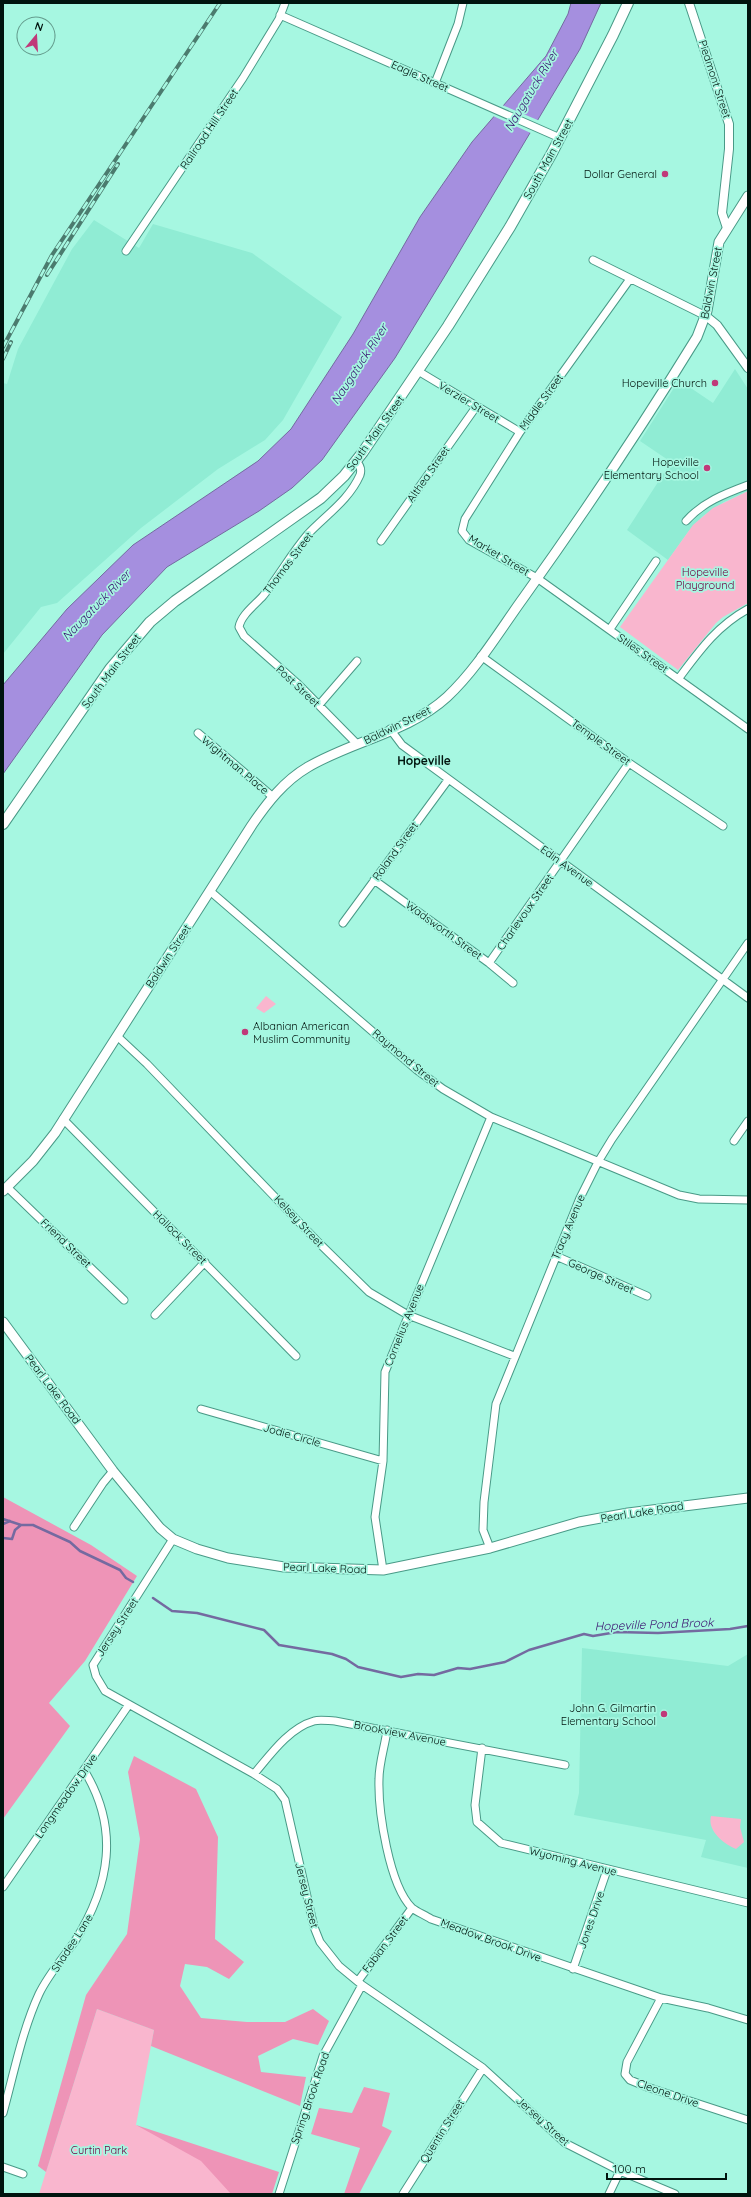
<svg xmlns="http://www.w3.org/2000/svg" width="751" height="2197" font-family="Quicksand,sans-serif">
	<style>
		.built { fill: #90ecd4 }
		.green { fill: #f9b6ce }
		.forest { fill: #ee94b7 }
		.water { fill: #a58fdf; stroke: #746aa0 }
		.pier { fill: #a6f7e1 }
		.lines { fill: none; stroke-linecap: round; stroke-linejoin: round }
		.stream { stroke: #746aa0; stroke-width: 2.5 }
		.minor-casing { stroke: #499a87; stroke-width: 9 }
		.tertiary-casing { stroke: #499a87; stroke-width: 10 }
		.secondary-casing { stroke: #499a87; stroke-width: 11 }
		.primary-casing { stroke: #499a87; stroke-width: 12 }
		.minor { stroke: #fff; stroke-width: 7 }
		.tertiary { stroke: #fff; stroke-width: 8 }
		.secondary { stroke: #fff; stroke-width: 9 }
		.primary { stroke: #fff; stroke-width: 10 }
		.rail-casing { stroke: #4b7b6e; stroke-width: 4 }
		.rail { stroke: #a6f7e1; stroke-width: 2.5; stroke-dasharray: 8; stroke-linecap: butt }
		.poi-dot { fill: #c03979; stroke: #a6f7e1; stroke-width: 1.5 }
		.labels { text-anchor: middle; dominant-baseline: central; stroke-width: 3.5; stroke-linejoin: round; paint-order: stroke }
		.street-label { font-size: 11px; fill: #00140e; stroke: #a6f7e1 }
		.poi-label { font-size: 11px; fill: #00140e; stroke: #a6f7e1; text-anchor: end }
		.park-label { font-size: 11px; fill: #710140; stroke: #a6f7e1 }
		.water-label { font-size: 12px; font-style: italic; fill: #39106f; stroke: #a6f7e1 }
		.neighbourhood-label { font-size: 12px; font-weight: bold; fill: #00140e; stroke: #a6f7e1 }
	</style>
	<rect width="100%" height="100%" fill="#a6f7e1"/>
	<!-- built -->
	<path class="built" d="M94 220 139 248 153 224 252 253 342 317 283 420 265 440 218 469 141 528 57 603 41 607 3 654V383L7 384 18 349 72 249Z
		M735 369 748 389V491L724 502 703 516 688 532 668 560 627 530 671 462 640 441 679 380 713 403Z
		M582 1648 728 1666 748 1654V1868L701 1857 706 1840 574 1815 579 1793Z"/>
	<!-- green -->
	<path class="green" d="M748 491V603L723 617 716 623 678 670 620 627 693 525 713 508Z
		M266 996 276 1004 264 1013 256 1008Z
		M711 1816 741 1819 740 1827 744 1842 736 1849C724 1844 707 1831 711 1816Z
		M97 2009 154 2030 136 2125 271 2181 267 2194H39Z"/>
	<!-- forest -->
	<path class="forest" d="M3 1497 91 1545 137 1576 85 1661 49 1703 70 1726 3 1819Z
		M134 1756 196 1789 218 1837 215 1939 244 1962 229 1979 207 1967 185 1964 180 1986 201 2018 247 2022H285L313 2009 329 2021 318 2045 293 2039 258 2056 261 2072 306 2077 300 2106 151 2046 154 2030 97 2009 46 2172 38 2166 86 1995 127 1934 140 1839 128 1772Z
		M364 2087 390 2093 382 2126 392 2131 359 2194H344L360 2148 311 2134 319 2108 352 2113Z
		M136 2125 279 2172 272 2194H231L201 2161Z"/>
	<!-- water -->
	<path class="water" d="M571 3H601L580 49 446 274 395 358 322 460 292 488 259 511 167 567 102 635 3 774V685L67 609 133 545 258 461 291 429 353 334 420 217 472 142 546 56 568 14Z"/>
	<!-- pier -->
	<path class="pier" d="M502 105 540 121 533 134 493 116Z"/>
	<g class="lines">
		<!-- stream -->
		<path class="stream" d="M3 1519 21 1525
			M3 1524 10 1521
			M3 1538 12 1539 15 1530 21 1525H33L70 1542 80 1551 120 1570 126 1578 133 1582
			M153 1598 172 1611 197 1613 264 1630 279 1645 332 1654 346 1659 358 1667 401 1677 418 1674 434 1675 458 1668 470 1669 505 1662 529 1650 584 1634 593 1636 617 1632 658 1633 730 1629 748 1626"/>
		<!-- minor casing -->
		<g class="minor-casing">
			<path id="minor" d="M280 15 560 138
				M435 83 458 24 463 3
				M126 251 243 78 279 19 285 3
				M593 260 706 316
				M630 279 520 432 465 519 462 531 469 540 537 578 748 729
				M418 371 520 432
				M356 461C360 465 362 469 360 475 349 500 326 515 308 534 291 554 279 576 263 596 255 605 241 615 239 627L244 636 297 683 357 744
				M686 521C703 502 724 494 748 485
				M381 541 476 407
				M610 629 656 561
				M481 656 629 763 723 826
				M679 678C700 650 717 626 748 609
				M319 705 357 661
				M390 729 402 745 748 998
				M198 733 273 797
				M374 880 489 963 513 983
				M210 891 417 1070 443 1089 491 1117 679 1195 699 1199 748 1200
				M343 923 448 780
				M489 963 629 763
				M117 1036 147 1064 319 1243 369 1292 408 1315 514 1356
				M63 1119 296 1356
				M734 1141 748 1121
				M7 1187 124 1300
				M556 1256 647 1296
				M155 1315 205 1262
				M201 1409 383 1461
				M74 1527 103 1483 113 1471
				M173 1539 93 1665 96 1676 105 1691 254 1774 277 1789 285 1800 314 1927 320 1942 339 1966 362 1985 483 2068 565 2143 620 2171 675 2194
				M490 1548 483 1530 484 1502 496 1404 580 1198 598 1162 612 1139 748 943
				M383 1570 375 1517 383 1461 385 1372 491 1117
				M387 1730C385 1746 379 1763 379 1779 378 1811 389 1885 412 1908 417 1912 425 1915 431 1919L661 1998 708 2008 748 2020
				M482 1748 475 1805 477 1822 501 1843 748 1903
				M254 1774C270 1755 289 1728 314 1721 320 1719 329 1721 335 1721L565 1765
				M3 1887 128 1706
				M573 1969 607 1870
				M358 1981 412 1908
				M661 1998 627 2062 625 2074 630 2080 647 2087 748 2120
				M3 2113C14 2073 22 2031 39 1994 48 1975 63 1958 75 1941 110 1885 120 1829 84 1770
				M3 2167 23 2174
				M279 2194 323 2056 362 1985
				M403 2194 483 2068
				M609 2194 620 2171"/>
		</g>
		<!-- tertiary casing -->
		<g class="tertiary-casing">
			<path id="tertiary" d="M689 3 729 124V149L722 213 727 228
				M706 316 717 325 748 368"/>
		</g>
		<!-- secondary casing -->
		<g class="secondary-casing">
			<path id="secondary" d="M3 1191 33 1161 55 1133 252 825C267 803 284 781 308 767 352 741 409 732 447 697 477 669 500 630 524 597 584 513 643 425 697 337L707 311 719 242 748 196
				M3 1322 113 1471 160 1528 173 1539 197 1549 228 1558 284 1567 383 1570 490 1548 579 1522 628 1513 748 1498"/>
		</g>
		<!-- primary casing -->
		<g class="primary-casing">
			<path id="primary" d="M3 824 110 669 150 622 175 601 321 498 344 476 363 452 448 326 510 227 552 153 613 35 628 3"/>
		</g>
		<!-- minor -->
		<use href="#minor" class="minor"/>
		<!-- tertiary -->
		<use href="#tertiary" class="tertiary"/>
		<!-- secondary -->
		<use href="#secondary" class="secondary"/>
		<!-- primary -->
		<use href="#primary" class="primary"/>
		<!-- rail casing -->
		<g class="rail-casing">
			<path id="rail" d="M47 275 118 164
				M3 347 52 255 220 3
				M3 359 11 342"/>
		</g>
		<!-- rail -->
		<use href="#rail" class="rail"/>
	</g>
	<!-- markers -->
	<g class="poi-dot">
		<circle cx="665" cy="174" r="4"/>
		<circle cx="715" cy="383" r="4"/>
		<circle cx="707" cy="468" r="4"/>
		<circle cx="245" cy="1032" r="4"/>
		<circle cx="664" cy="1714" r="4"/>
	</g>
	<g class="labels">
		<!-- street labels -->
		<g class="street-label">
			<text transform="translate(420 76) rotate(24)">Eagle Street</text>
			<text transform="translate(715 79) rotate(72)">Piedmont Street</text>
			<text transform="translate(209 129) rotate(-56)">Railroad Hill Street</text>
			<text transform="translate(548 159) rotate(-61)">South Main Street</text>
			<text transform="translate(711 283) rotate(-79)">Baldwin Street</text>
			<text transform="translate(469 402) rotate(31)">Verzier Street</text>
			<text transform="translate(541 402) rotate(-54)">Middle Street</text>
			<text transform="translate(375 433) rotate(-54)">South Main Street</text>
			<text transform="translate(428 474) rotate(-55)">Althea Street</text>
			<text transform="translate(499 555) rotate(31)">Market Street</text>
			<text transform="translate(288 563) rotate(-53)">Thomas Street</text>
			<text transform="translate(643 653) rotate(35)">Stiles Street</text>
			<text transform="translate(111 671) rotate(-53)">South Main Street</text>
			<text transform="translate(298 686) rotate(43)">Post Street</text>
			<text transform="translate(397 725) rotate(-26)">Baldwin Street</text>
			<text transform="translate(601 742) rotate(36)">Temple Street</text>
			<text transform="translate(235 765) rotate(40)">Wightman Place</text>
			<text transform="translate(395 851) rotate(-54)">Roland Street</text>
			<text transform="translate(567 866) rotate(36)">Edin Avenue</text>
			<text transform="translate(525 912) rotate(-55)">Charlevoux Street</text>
			<text transform="translate(444 930) rotate(36)">Wadsworth Street</text>
			<text transform="translate(168 956) rotate(-57)">Baldwin Street</text>
			<text transform="translate(406 1058) rotate(40)">Raymond Street</text>
			<text transform="translate(299 1221) rotate(47)">Kelsey Street</text>
			<text transform="translate(568 1227) rotate(-67)">Tracy Avenue</text>
			<text transform="translate(180 1237) rotate(45)">Hallock Street</text>
			<text transform="translate(66 1243) rotate(44)">Friend Street</text>
			<text transform="translate(601 1276) rotate(24)">George Street</text>
			<text transform="translate(404 1325) rotate(-68)">Cornelius Avenue</text>
			<text transform="translate(53 1389) rotate(53)">Pearl Lake Road</text>
			<text transform="translate(292 1435) rotate(16)">Jodie Circle</text>
			<text transform="translate(642 1512) rotate(-9)">Pearl Lake Road</text>
			<text transform="translate(325 1568) rotate(2)">Pearl Lake Road</text>
			<text transform="translate(117 1627) rotate(-57)">Jersey Street</text>
			<text transform="translate(400 1733) rotate(11)">Brookview Avenue</text>
			<text transform="translate(66 1796) rotate(-55)">Longmeadow Drive</text>
			<text transform="translate(573 1861) rotate(14)">Wyoming Avenue</text>
			<text transform="translate(307 1895) rotate(76)">Jersey Street</text>
			<text transform="translate(591 1920) rotate(-71)">Jones Drive</text>
			<text transform="translate(491 1940) rotate(20)">Meadow Brook Drive</text>
			<text transform="translate(72 1943) rotate(-57)">Shadee Lane</text>
			<text transform="translate(385 1944) rotate(-53)">Fabian Street</text>
			<text transform="translate(668 2093) rotate(19)">Cleone Drive</text>
			<text transform="translate(310 2098) rotate(-71)">Spring Brook Road</text>
			<text transform="translate(543 2121) rotate(42)">Jersey Street</text>
			<text transform="translate(442 2131) rotate(-58)">Quentin Street</text>
		</g>
		<!-- poi labels -->
		<g class="poi-label">
			<text x="657" y="174">Dollar General</text>
			<text x="707" y="383">Hopeville Church</text>
			<text x="699" y="462">Hopeville<tspan x="699" dy="13">Elementary School</tspan></text>
			<text x="253" y="1026" text-anchor="start">Albanian American<tspan x="253" dy="13">Muslim Community</tspan></text>
			<text x="656" y="1708">John G. Gilmartin<tspan x="656" dy="13">Elementary School</tspan></text>
		</g>
		<!-- park labels -->
		<g class="park-label">
			<text x="705" y="572">Hopeville<tspan x="705" dy="13">Playground</tspan></text>
			<text x="99" y="2150">Curtin Park</text>
		</g>
		<!-- water labels -->
		<g class="water-label">
			<text transform="translate(531 90) rotate(-59)">Naugatuck River</text>
			<text transform="translate(359 364) rotate(-57)">Naugatuck River</text>
			<text transform="translate(96 605) rotate(-46)">Naugatuck River</text>
			<text transform="translate(654 1624) rotate(-2)">Hopeville Pond Brook</text>
		</g>
		<!-- neighbourhood labels -->
		<g class="neighbourhood-label">
			<text x="424" y="760">Hopeville</text>
		</g>
	</g>
	<!-- border -->
	<rect width="751" height="2197" fill="none" stroke="#00140e" stroke-width="8"/>
	<!-- north arrow -->
	<g transform="translate(36 36) rotate(18)"><circle r="19" fill="#a6f7e1" stroke="#649c8d"/>
	<path d="M0-3L7 15L0 10L-7 15Z" fill="#c03979"/>
	<text y="-6" font-size="11" font-weight="bold" text-anchor="middle" fill="#00140e">N</text>
	</g>
	<!-- scale -->
	<path d="M607 2173v6h119v-6" fill="none" stroke="#00140e" stroke-width="2"/>
	<text x="613" y="2173" font-size="12" fill="#00140e" stroke="#a6f7e1" stroke-width="3" paint-order="stroke">100 m</text>
</svg>
